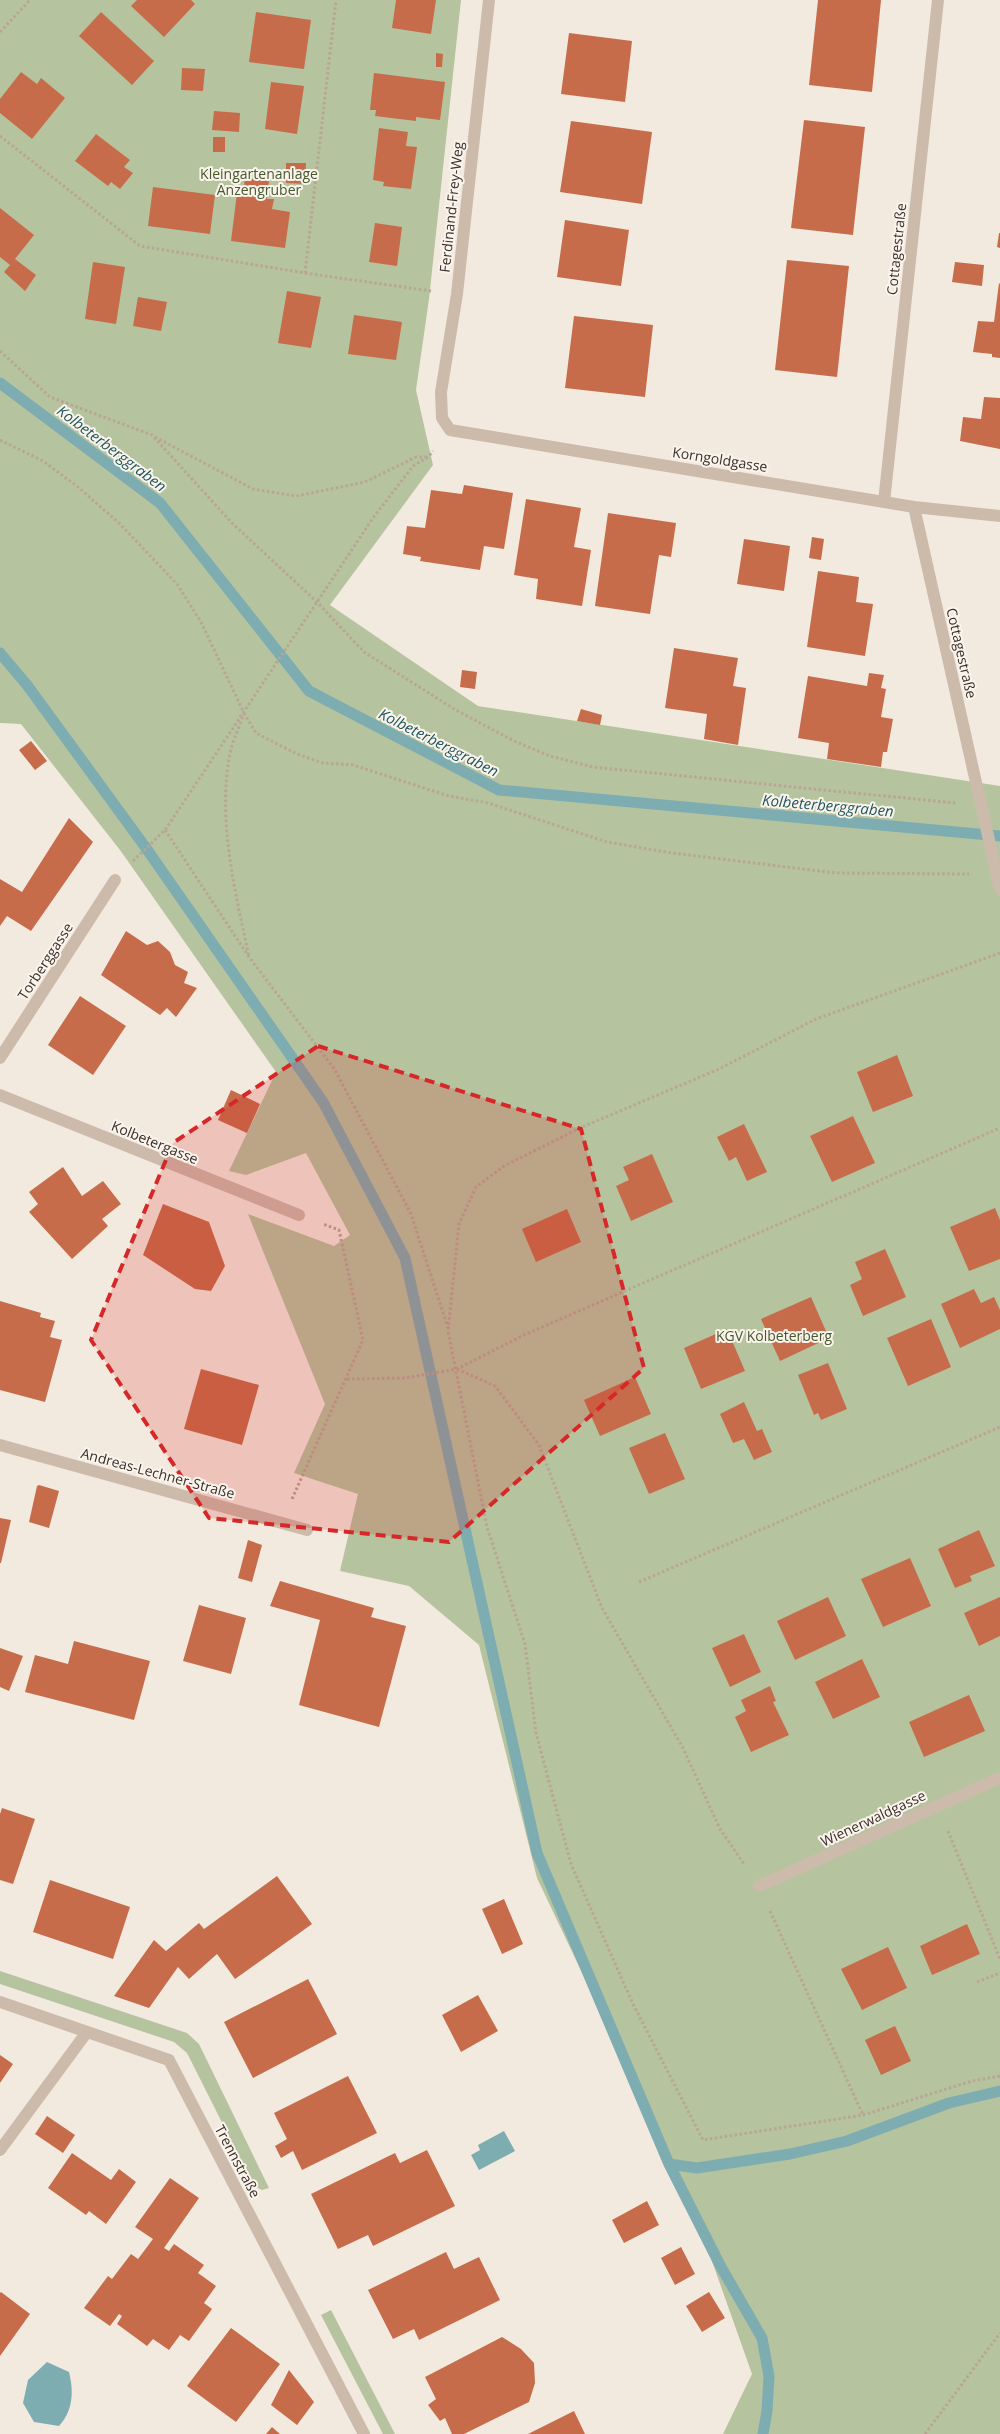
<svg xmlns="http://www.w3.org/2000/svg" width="1000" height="2434" font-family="'Open Sans',sans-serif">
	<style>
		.green { fill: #b6c39f }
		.water { fill: #7eadb1 }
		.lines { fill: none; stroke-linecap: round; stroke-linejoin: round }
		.stream { stroke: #7eadb1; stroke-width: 11 }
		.building { fill: #c76c4a }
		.path { stroke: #b8a595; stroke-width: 3; stroke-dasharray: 2.5 2.5; stroke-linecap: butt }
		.street { stroke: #ccbbab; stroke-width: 12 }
		.marked { fill: #d62828; fill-opacity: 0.2; stroke: #d62828; stroke-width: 4; stroke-dasharray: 10 6; stroke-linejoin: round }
		.labels { text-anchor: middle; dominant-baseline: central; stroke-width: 4; stroke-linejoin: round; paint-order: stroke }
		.park-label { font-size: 14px; fill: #47582d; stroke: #faf4ec }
		.street-label { font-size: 14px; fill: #3a2f2a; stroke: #faf4ec }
		.water-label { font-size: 15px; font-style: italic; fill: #1f565c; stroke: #faf4ec }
	</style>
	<rect width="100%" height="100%" fill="#f3eadf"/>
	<!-- green -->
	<path class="green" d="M0 0H461L429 299 416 390 433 465 330 605 478 706 1000 786V2434H723L752 2374 691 2202 537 1878 479 1645 409 1586 340 1571 358 1494 294 1473 325 1404 248 1214 334 1246 350 1235 306 1153 246 1175 229 1171 276 1072 120 850 21 724 0 723Z
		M0 1971 187 2033 199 2044 269 2188 262 2190 254 2186 187 2053 174 2042 0 1984Z
		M331 2310 395 2434H383L321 2315Z"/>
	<!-- water -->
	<path class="water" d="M504 2131 515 2151 479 2170 471 2155 480 2150 478 2145Z
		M47 2362 69 2372C74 2392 73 2411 59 2426L34 2422 23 2403 28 2380Z"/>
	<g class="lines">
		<!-- stream -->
		<path class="stream" d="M0 383 160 503 309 691 499 790 1000 836
			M0 653 27 685 146 848 323 1102 405 1258 537 1853 669 2164 721 2267 762 2338 769 2376 767 2411 763 2434
			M669 2164 697 2168 790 2154 847 2141 949 2103 1000 2091"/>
	</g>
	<!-- building -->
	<path class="building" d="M137 0H191L195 4 164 37 131 6Z
		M396 0H436L431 34 392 28Z
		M818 0H881L872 92 809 85Z
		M101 12 154 61 132 85 79 36Z
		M256 12 311 20 304 69 249 62Z
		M569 33 632 41 625 102 561 94Z
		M436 53 443 54 442 67H436Z
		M182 68 205 69 203 91 181 90Z
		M21 72 37 84 41 78 65 98 32 139 0 113V99Z
		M374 73 445 82 440 120 416 117V121L375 116 376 110H370Z
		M271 82 304 86 297 134 265 129Z
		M214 111 240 113 239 132 212 130Z
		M804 120 865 127 853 235 791 228Z
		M571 121 652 132 642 204 560 192Z
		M379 128 408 132 406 146 417 147 411 189 383 186 384 182 373 180Z
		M96 134 130 160 124 167 133 173 120 189 111 182 108 186 75 161Z
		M213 137H225V152H213Z
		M286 163H306L305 184 286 183Z
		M245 178 269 181 267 199H274L272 209 290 212 285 248 231 241 237 193 243 194Z
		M153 187 215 195 210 234 148 226Z
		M0 208 34 235 15 259 36 275 25 291 4 272 10 265 0 257Z
		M565 220 629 230 621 286 557 277Z
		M375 223 402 227 397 266 369 262Z
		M999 233H1000V248L997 247Z
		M787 260 849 266 837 377 775 370Z
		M93 262 125 267 116 324 85 319Z
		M955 262 984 265 982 286 952 282Z
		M999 283 1000 284V358L992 357V354L973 352 978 321 994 322Z
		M287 291 321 297 311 348 278 343Z
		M138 297 167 302 161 331 133 326Z
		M354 315 402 322 396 360 348 354Z
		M574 316 653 325 645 397 565 388Z
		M984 397 1000 398V449L960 441 963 417 981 419Z
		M464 485 513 493 504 549 484 546 480 570 420 561 421 557 403 554 407 526 425 528 431 490 462 494Z
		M526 499 581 508 574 547 591 550 582 606 536 599 538 579 514 575Z
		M608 513 676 523 671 557 659 555 650 614 595 606Z
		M812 537 824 539 821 560 809 558Z
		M744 539 790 546 784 591 737 584Z
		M818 571 859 577 856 602 873 604 865 656 807 647Z
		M674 648 738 658 733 686 746 688 738 745 704 739 707 714 665 708Z
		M462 670 477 672 475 689 460 687Z
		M869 673 884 675 881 688 886 689 881 717 893 719 887 752H883L881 767 827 759 829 743 798 738 808 676 867 686Z
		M581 709 602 715 600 725 577 721Z
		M31 741 47 761 35 770 19 750Z
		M69 818 93 842 31 931 7 916 0 926V879L22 892Z
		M126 931 147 945 158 941 170 952 175 965 188 972 184 983 197 988 176 1017 167 1008 160 1015 101 975Z
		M80 996 126 1026 93 1075 48 1045Z
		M897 1055 913 1096 873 1112 857 1072Z
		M231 1090 260 1104 247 1133 218 1120Z
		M853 1116 875 1163 832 1182 810 1136Z
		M744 1124 767 1172 747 1181 736 1157 729 1161 717 1137Z
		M652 1154 673 1202 631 1221 616 1186 629 1180 623 1167Z
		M63 1167 82 1196 103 1181 121 1204 102 1219 108 1226 72 1259 29 1212 38 1204 29 1192Z
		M163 1204 209 1222 225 1266 211 1291 195 1289 143 1255Z
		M995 1208 1000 1220V1259L969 1271 950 1227Z
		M567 1209 581 1242 536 1262 522 1229Z
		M885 1249 906 1297 863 1316 850 1285 862 1279 855 1262Z
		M974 1289 981 1303 994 1297 1000 1310V1329L960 1348 941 1304Z
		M811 1297 829 1338 780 1361 761 1319Z
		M0 1301 41 1313 40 1317 55 1321 50 1337 62 1340 45 1402 0 1390Z
		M931 1319 951 1367 908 1386 887 1338Z
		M727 1329 745 1371 701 1389 684 1348Z
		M828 1363 847 1409 821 1420 818 1413 814 1415 798 1375Z
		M201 1369 259 1385 242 1445 184 1429Z
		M635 1377 651 1414 600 1436 584 1400Z
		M744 1402 757 1431 762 1429 772 1452 754 1460 744 1439 733 1443 720 1414Z
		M665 1433 685 1479 649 1494 629 1448Z
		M39 1485 59 1491 49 1528 29 1522 37 1486Z
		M0 1518 11 1520 1 1563H0Z
		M979 1530 995 1566 970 1576 972 1581 955 1588 938 1549Z
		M248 1540 262 1545 252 1582 238 1578Z
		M910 1558 931 1606 883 1627 861 1579Z
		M280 1581 374 1608 371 1617 406 1626 379 1727 299 1705 320 1620 270 1606Z
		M828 1597 846 1636 795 1660 777 1621Z
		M1000 1597V1636L979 1646 964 1613Z
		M199 1605 246 1618 231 1674 183 1661Z
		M744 1634 761 1672 730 1687 712 1648Z
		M74 1641 150 1661 134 1720 25 1692 35 1655 68 1664Z
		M0 1648 23 1656 9 1691 0 1687Z
		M862 1659 880 1697 833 1719 815 1682Z
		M770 1686 776 1701 773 1702 789 1735 751 1752 735 1717 746 1711 741 1700Z
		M969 1695 985 1731 924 1757 909 1722Z
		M2 1808 35 1819 13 1884 0 1880V1814Z
		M277 1876 312 1924 235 1979 217 1954 189 1979 178 1967 149 2008 114 1996 154 1940 166 1951 199 1923 204 1929Z
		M50 1880 130 1907 113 1959 33 1932Z
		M504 1899 523 1944 502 1954 482 1909Z
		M967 1924 980 1954 932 1975 920 1946Z
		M888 1947 907 1988 862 2010 841 1969Z
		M308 1979 337 2034 253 2078 224 2022Z
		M478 1995 498 2031 461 2052 442 2015Z
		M895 2026 911 2061 881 2075 865 2040Z
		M0 2055 13 2064 0 2083Z
		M348 2076 377 2133 302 2170 293 2151 281 2158 275 2146 287 2139 274 2113Z
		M47 2116 75 2135 63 2153 35 2134Z
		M427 2150 455 2206 373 2246 368 2235 338 2249 311 2194 395 2153 400 2163Z
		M72 2153 111 2180 119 2169 136 2182 106 2224 89 2211 86 2215 48 2188Z
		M170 2178 199 2198 164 2248 169 2251 174 2244 204 2265 198 2273 216 2286 204 2303 212 2309 189 2341 180 2335 169 2350 153 2339 147 2346 117 2324 122 2316 119 2314 110 2326 84 2308 108 2276 112 2279 131 2254 138 2259 153 2239 135 2227Z
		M647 2201 659 2225 624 2243 612 2220Z
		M681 2247 695 2274 675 2285 661 2258Z
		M446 2252 454 2269 479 2257 500 2300 419 2340 414 2329 393 2339 368 2290Z
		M1 2292 30 2314 0 2356V2293Z
		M709 2292 725 2318 702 2332 686 2306Z
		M231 2328 280 2364 236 2422 187 2386Z
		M502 2337 521 2349 534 2363 535 2383 529 2402 464 2434H452L445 2418 440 2421 428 2405 436 2399 425 2377Z
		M289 2370 314 2402 297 2425 271 2405Z
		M574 2411 585 2434H528Z
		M272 2427 280 2434H266Z"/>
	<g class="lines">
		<!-- path -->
		<path class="path" d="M0 32 30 0
			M0 136 140 246 305 273 336 0
			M305 273 431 291
			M0 351 50 397 152 435 232 523 317 602 364 652 454 709 514 741 550 756 593 767 955 803
			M155 437 253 489 296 496 365 482 416 457H428
			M0 440 43 461 78 487 120 524 177 584 201 622 244 713C240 726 233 739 230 753 217 821 235 890 249 957
			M244 713 256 733 297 754 323 763 353 765 449 796 488 803 607 842 672 853 836 873 969 874
			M165 830 249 957 335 1070 411 1214 448 1328
			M133 861 165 830 373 518 413 466 428 457 433 451
			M1000 953 816 1019 719 1069 580 1128 504 1166 476 1187 459 1224 448 1331 487 1527 525 1644 536 1733 571 1864 633 2004 703 2140 863 2115 972 2081 1000 2076
			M457 1369 495 1386 539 1445 602 1608 683 1748 720 1829 744 1864
			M347 1379 405 1378 457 1369 526 1334 1000 1128
			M292 1499 363 1340 339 1230 323 1224
			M639 1582 1000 1427
			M948 1831 1000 1959
			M770 1911 863 2115
			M977 1982 1000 1973
			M925 2434 1000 2333"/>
		<!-- street -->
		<path class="street" d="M489 0 457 294 441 392 442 418 450 430 914 507 1000 516
			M884 502 938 0
			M914 507 1000 889
			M0 1058 115 880
			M0 1095 299 1215
			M0 1445 307 1530
			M759 1886 1000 1778
			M0 2002 169 2060 364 2434
			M0 2150 87 2032"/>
	</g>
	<!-- marked area -->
	<path class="marked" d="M318 1046 581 1129 644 1368 449 1542 209 1518 91 1340 173 1143Z"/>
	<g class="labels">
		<!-- park labels -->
		<g class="park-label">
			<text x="259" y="173">Kleingartenanlage<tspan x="259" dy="16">Anzengruber</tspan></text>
			<text x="774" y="1335">KGV Kolbeterberg</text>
		</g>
		<!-- street labels -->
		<g class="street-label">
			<text transform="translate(451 207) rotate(-84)">Ferdinand-Frey-Weg</text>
			<text transform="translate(896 249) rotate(-84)">Cottagestraße</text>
			<text transform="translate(720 459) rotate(9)">Korngoldgasse</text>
			<text transform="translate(962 653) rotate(77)">Cottagestraße</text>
			<text transform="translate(45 961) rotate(-57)">Torberggasse</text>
			<text transform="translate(155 1142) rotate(22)">Kolbetergasse</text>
			<text transform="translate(158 1473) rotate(15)">Andreas-Lechner-Straße</text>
			<text transform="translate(873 1818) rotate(-25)">Wienerwaldgasse</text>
			<text transform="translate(238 2161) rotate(62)">Trennstraße</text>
		</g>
		<!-- water labels -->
		<g class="water-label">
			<text transform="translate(112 448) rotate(37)">Kolbeterberggraben</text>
			<text transform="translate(439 742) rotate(27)">Kolbeterberggraben</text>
			<text transform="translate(828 805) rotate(5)">Kolbeterberggraben</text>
		</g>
	</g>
</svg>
